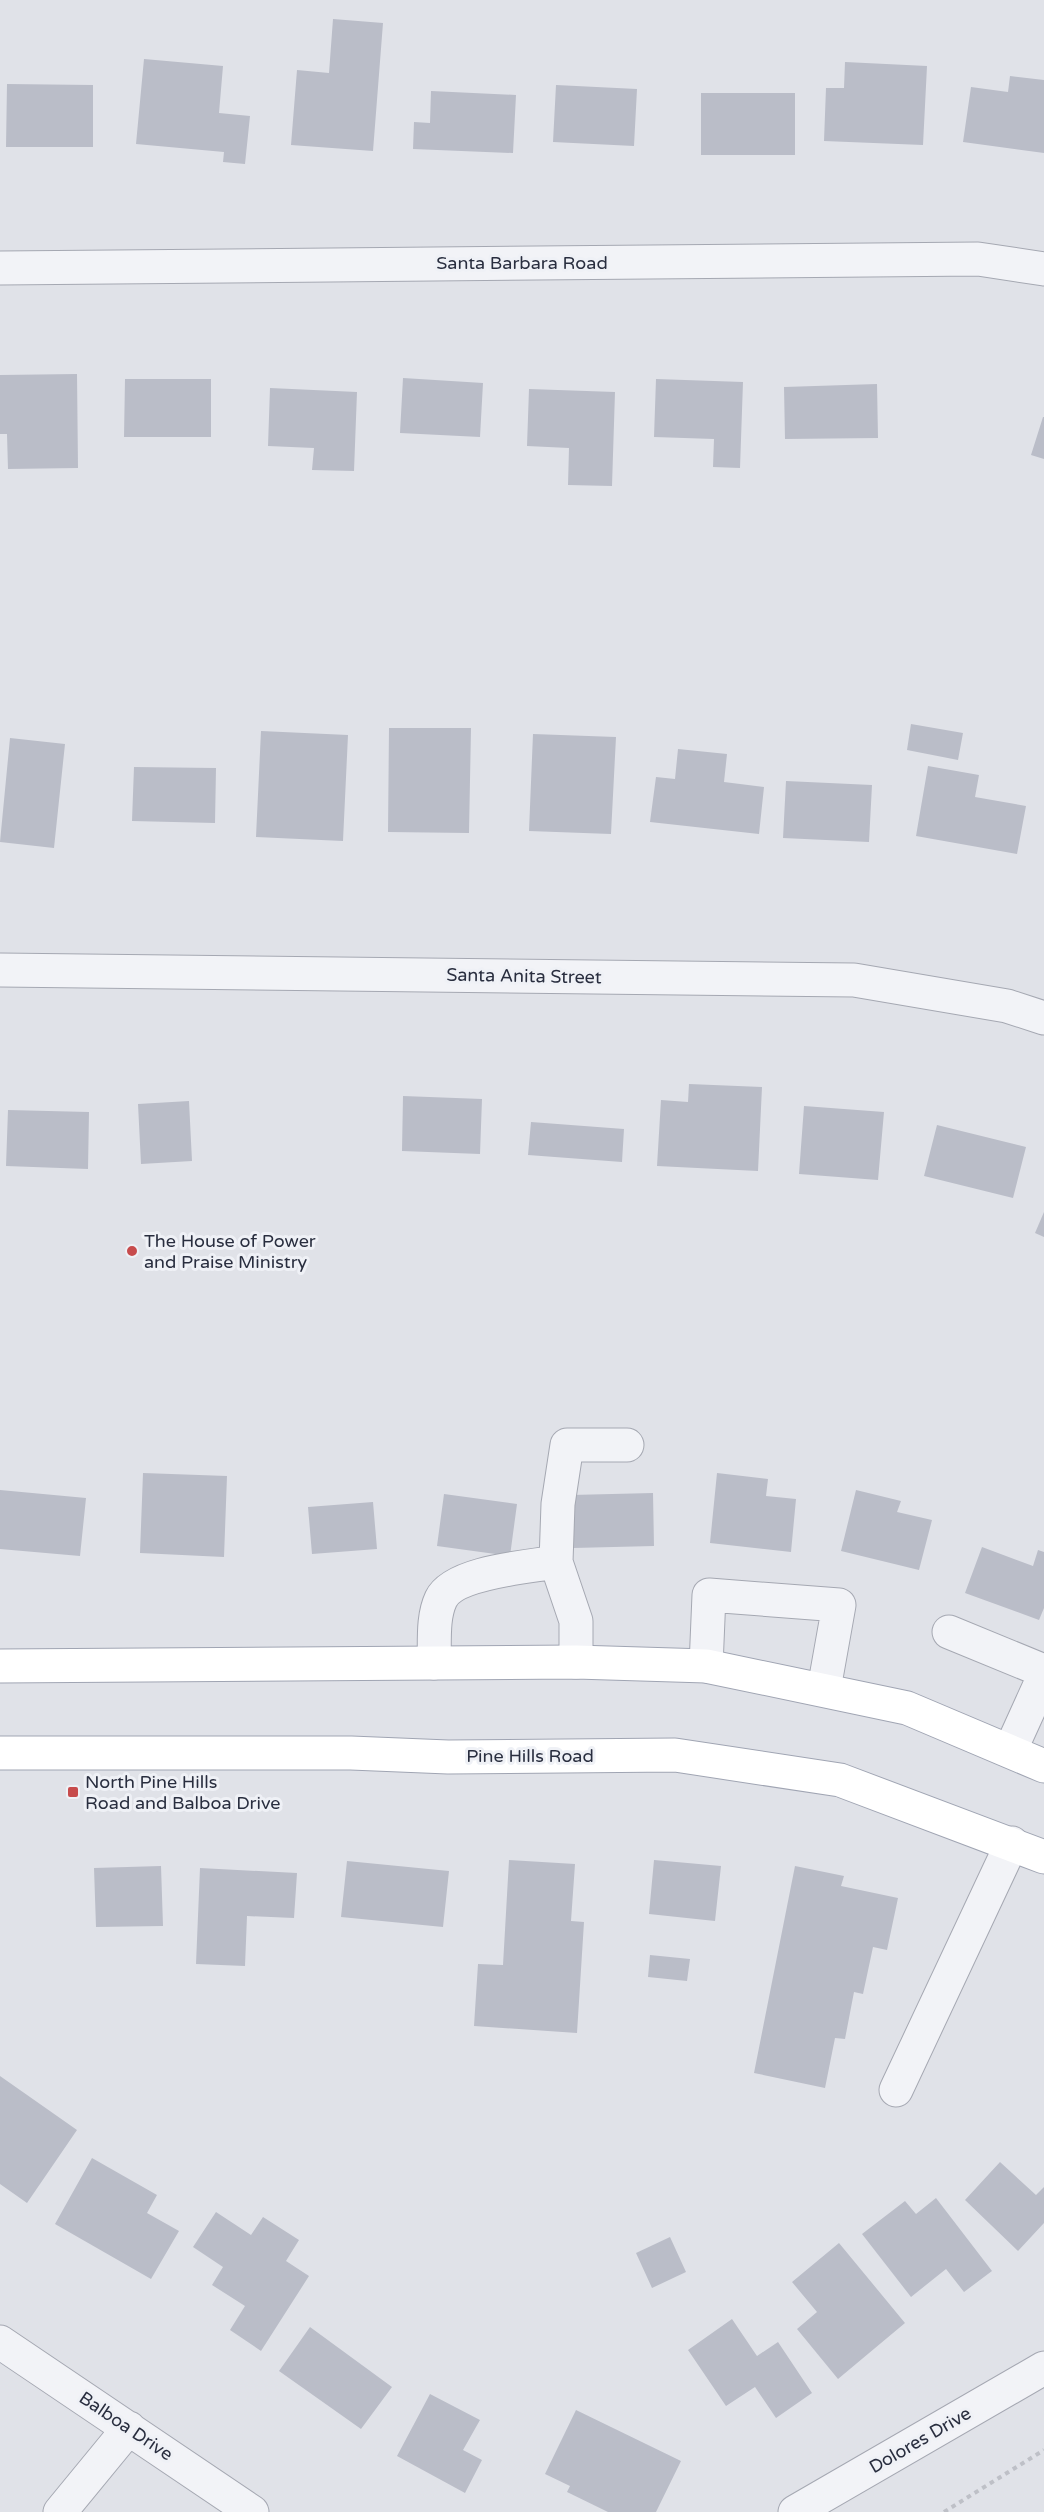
<svg xmlns="http://www.w3.org/2000/svg" width="1044" height="2512" font-family="'Varela Round',sans-serif">
	<style>
		.building { fill: #babdc8 }
		.lines { fill: none; stroke-linecap: round; stroke-linejoin: round }
		.minor-casing { stroke: #a5a8b2; stroke-width: 35 }
		.major-casing { stroke: #a0a5b3; stroke-width: 35 }
		.path { stroke: #bec0c7; stroke-width: 4; stroke-dasharray: 4.5 4.5; stroke-linecap: butt }
		.minor { stroke: #f2f3f7; stroke-width: 33 }
		.major { stroke: #fff; stroke-width: 33 }
		.poi-dot { fill: #c74b4c; stroke: #eff1f6; stroke-width: 2 }
		.labels { text-anchor: middle; dominant-baseline: central; stroke-width: 6; stroke-linejoin: round; paint-order: stroke }
		.street-label { font-size: 18px; fill: #292e3f; stroke: #eff1f6 }
		.poi-label { font-size: 18px; fill: #292e3f; stroke: #eff1f6; text-anchor: start }
	</style>
	<rect width="100%" height="100%" fill="#e0e2e8"/>
	<!-- building -->
	<path class="building" d="M333 19 383 23 373 151 291 145 297 70 329 73Z
		M144 59 223 66 219 113 250 116 245 164 223 162 224 152 136 144Z
		M845 62 927 66 923 145 824 141 826 88H844Z
		M1010 76 1044 80V153L963 142 971 87 1008 92Z
		M7 84 93 85V147H6Z
		M556 85 637 89 634 146 553 142Z
		M431 91 516 95 513 153 413 149 414 122 430 123Z
		M701 93H795V155H701Z
		M77 374 78 468 8 469 7 434H0V375Z
		M403 378 483 383 480 437 400 433Z
		M125 379H211V437H124Z
		M656 379 743 382 740 468 713 467 714 439 654 437Z
		M877 384 878 438 785 439 784 387Z
		M270 388 357 392 354 471 312 470 314 448 268 446Z
		M529 389 615 392 612 486 568 485 569 448 527 446Z
		M1043 417H1044V459L1031 455Z
		M911 724 963 733 958 760 907 750Z
		M389 728H471L469 833 388 832Z
		M261 731 348 735 343 841 256 837Z
		M533 734 616 737 611 834 529 831Z
		M10 738 65 744 54 848 0 842Z
		M678 749 727 754 724 782 764 787 759 834 650 822 656 777 675 779Z
		M928 766 979 775 975 797 1026 806 1017 854 916 836Z
		M134 767 216 768 215 823 132 821Z
		M786 781 872 785 869 842 783 838Z
		M689 1084 762 1087 758 1171 657 1166 661 1100 688 1102Z
		M403 1096 482 1099 480 1154 402 1151Z
		M189 1101 192 1161 141 1164 138 1104Z
		M804 1106 884 1112 878 1180 799 1174Z
		M8 1110 89 1112 88 1169 6 1166Z
		M531 1122 624 1129 622 1162 528 1155Z
		M937 1125 1026 1147 1013 1198 924 1176Z
		M1044 1212V1237L1035 1233Z
		M143 1473 227 1476 224 1557 140 1553Z
		M717 1473 768 1479 766 1496 796 1499 791 1552 710 1543Z
		M0 1490 86 1498 80 1556 0 1549Z
		M856 1490 901 1501 897 1512 932 1520 919 1570 841 1551Z
		M653 1493 654 1546 573 1548 571 1495Z
		M444 1494 517 1504 510 1556 437 1546Z
		M373 1502 377 1549 312 1554 308 1507Z
		M982 1547 1033 1566 1038 1550 1044 1552V1608L1039 1620 965 1593Z
		M509 1860 575 1864 571 1921 584 1922 577 2033 474 2026 478 1964 503 1965Z
		M654 1860 721 1866 715 1921 649 1914Z
		M347 1861 449 1871 443 1927 341 1917Z
		M161 1866 163 1926 96 1927 94 1868Z
		M795 1866 844 1876 841 1886 898 1898 887 1950 873 1947 863 1994 854 1992 845 2039 835 2038 825 2088 754 2073Z
		M200 1868 297 1873 294 1918 247 1916 245 1966 196 1964Z
		M650 1955 690 1959 687 1981 648 1977Z
		M0 2076 77 2130 27 2203 0 2184Z
		M92 2158 157 2195 147 2213 179 2231 151 2279 55 2224Z
		M1000 2162 1036 2195 1044 2187V2223L1018 2251 965 2200Z
		M936 2198 992 2271 964 2292 946 2269 911 2297 862 2234 905 2201 916 2214Z
		M216 2212 251 2235 263 2217 299 2240 286 2261 309 2276 261 2351 230 2330 245 2306 212 2285 223 2267 193 2247Z
		M670 2237 686 2272 652 2288 636 2253Z
		M839 2243 905 2323 838 2379 797 2329 817 2312 792 2282Z
		M732 2319 757 2356 778 2342 812 2393 776 2418 755 2387 726 2406 688 2350Z
		M310 2327 392 2387 361 2429 279 2371Z
		M430 2394 480 2420 463 2450 482 2460 465 2493 397 2456Z
		M576 2410 681 2461 656 2512H608L567 2492 570 2486 545 2474Z"/>
	<g class="lines">
		<!-- minor casing -->
		<g class="minor-casing">
			<path id="minor" d="M0 268 978 259 1044 269
				M0 970 854 980 1007 1006 1044 1018
				M556 1562 558 1504 567 1445H627
				M949 1632 1044 1671
				M434 1663C435 1643 432 1618 441 1599 454 1572 528 1567 556 1562L576 1621V1662
				M706 1666 709 1595 839 1605 824 1689
				M1010 1751 1044 1676
				M896 2090 1012 1843
				M0 2342 252 2512
				M60 2512 129 2428
				M795 2512 1044 2368"/>
		</g>
		<!-- major casing -->
		<g class="major-casing">
			<path id="major" d="M0 1666 576 1662 706 1666 907 1708 1044 1766
				M0 1753H351L448 1757 675 1755 840 1780 1044 1857"/>
		</g>
		<!-- path -->
		<path class="path" d="M944 2512 1044 2450"/>
		<!-- minor -->
		<use href="#minor" class="minor"/>
		<!-- major -->
		<use href="#major" class="major"/>
	</g>
	<!-- markers -->
	<g class="poi-dot">
		<circle cx="132" cy="1251" r="6"/>
		<rect x="67" y="1786" width="12" height="12" rx="3"/>
	</g>
	<g class="labels">
		<!-- street labels -->
		<g class="street-label">
			<text x="522" y="263">Santa Barbara Road</text>
			<text transform="translate(524 976) rotate(1)">Santa Anita Street</text>
			<text x="530" y="1756">Pine Hills Road</text>
			<text transform="translate(126 2426) rotate(34)">Balboa Drive</text>
			<text transform="translate(920 2440) rotate(-30)">Dolores Drive</text>
		</g>
		<!-- poi labels -->
		<g class="poi-label">
			<text x="144" y="1241">The House of Power<tspan x="144" dy="21">and Praise Ministry</tspan></text>
			<text x="85" y="1782">North Pine Hills<tspan x="85" dy="21">Road and Balboa Drive</tspan></text>
		</g>
	</g>
</svg>
